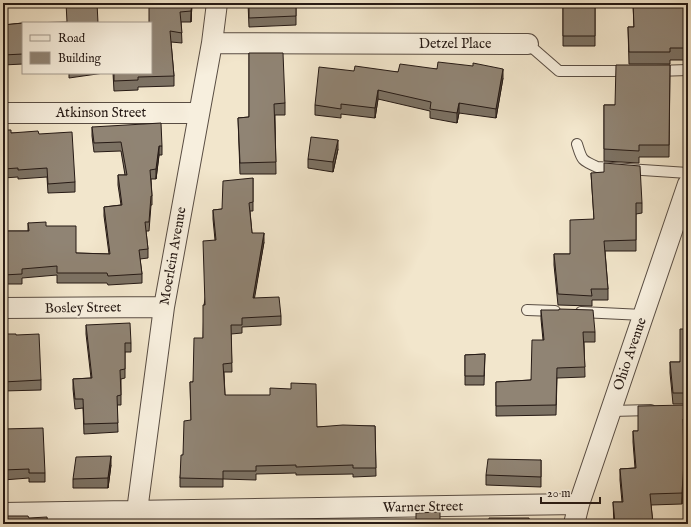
<svg xmlns="http://www.w3.org/2000/svg" width="691" height="527" font-family="'IM FELL English',serif">
	<style>
		.lines { fill: none; stroke-linecap: round; stroke-linejoin: round }
		.lane-casing { stroke: #594d43; stroke-width: 12 }
		.street-casing { stroke: #594d43; stroke-width: 22 }
		.lane { stroke: #f7efde; stroke-width: 10 }
		.street { stroke: #f7efde; stroke-width: 20 }
		.wall { fill: #7c7264; stroke: #261a15 }
		.shaded-wall { fill: #655c51; stroke: #261a15 }
		.building { fill: #908474; stroke: #261a15 }
		.labels { text-anchor: middle; dominant-baseline: central; stroke-width: 3.5; stroke-linejoin: round; paint-order: stroke }
		.street-label { font-size: 14px; fill: #261a15; stroke: #f7efde }
	</style>
	<rect width="100%" height="100%" fill="#f2e6cc"/>
	<filter id="stains"><feTurbulence type="fractalNoise" baseFrequency=".005" numOctaves="4"/><feColorMatrix values="0 0 0 0 .2 0 0 0 0 .09 0 0 0 0 .02 0 0 0 .5 -.17"/></filter>
	<radialGradient id="worn" r=".72"><stop offset=".6" stop-color="#630" stop-opacity="0"/><stop offset="1" stop-color="#630" stop-opacity=".3"/></radialGradient>
	<g class="lines">
		<!-- lane casing -->
		<g class="lane-casing">
			<path id="lane" d="M528 44 559 71H628
				M656 71 688 70
				M577 144C582 160 581 160 597 167L688 173
				M527 310 555 311
				M581 312 643 315
				M611 411 651 410"/>
		</g>
		<!-- street casing -->
		<g class="street-casing">
			<path id="street" d="M212 43 528 44
				M3 113H199
				M3 308 164 307
				M137 511 164 307 212 43 217 3
				M3 513 579 504
				M574 524 579 504 688 184"/>
		</g>
		<!-- lane -->
		<use href="#lane" class="lane"/>
		<!-- street -->
		<use href="#street" class="street"/>
	</g>
	<!-- wall -->
	<path class="wall" d="M192 3 191 22H181L182 43 171 42 174 76V86L138 87V90L114 91 113 73H151V23Z
		M248 3H296V25L249 27Z
		M343 3H356V4Z
		M360 3H388V5Z
		M406 3H423V6Z
		M443 3H458V6Z
		M633 3H688V60H670V64H629L628 27H634Z
		M595 6V46H563V7Z
		M23 23V64L3 65V25Z
		M249 53 285 103V115H275L276 174H240L238 118 249 117Z
		M670 65 669 157H639V163L604 161V105H615Z
		M437 69 503 78 496 118 459 113 457 123 430 118V111L378 99 375 118 341 114V118L315 115V105L354 71 398 72Z
		M69 73H104L69 78Z
		M92 127 162 146V155H159L156 179H151L152 196V205H151L149 231H146L148 249V258L140 259 142 274V283L108 285 107 283H57V275L22 278V284H3V231H28V223L46 226 76 253 109 254 104 216V207L121 205 118 185V175H125L121 151 94 152 92 136Z
		M3 130 11 133 39 134 75 182V192L48 193 47 177 18 179V177L3 178Z
		M338 149 333 172 308 168V159Z
		M591 173 642 203V213L636 214V251H605L608 289V300H592V306L558 305 554 265V254H570L594 219Z
		M253 178V211H250L252 233 264 242 254 298 281 316V325L242 327V333L231 334 232 372H224L225 395 317 427 375 426 376 476 353 477V474L296 475V473L256 474V480L223 479V487H180V478L183 455 191 420 190 382H193L203 338 204 305 215 240 213 219V210L222 209Z
		M541 310 595 332V342H584L585 377 557 378 556 415 496 416V382L531 380 543 340 541 319Z
		M86 325 131 343V352H125V378L121 379V405H117L118 432 84 434 83 408 75 409 73 389V379L91 378 86 334Z
		M688 329V404H673L670 373V362H680Z
		M3 334 16 335 41 380V390L3 391Z
		M485 354 484 385H465V355Z
		M688 405V430H683L684 472 682 504 651 505 653 524H614L613 502H622L620 480V469L635 468 633 442V431H638Z
		M3 429 45 473V482H29V478L3 480Z
		M541 460V487L486 485V475Z
		M111 465 108 488H73V479Z"/>
	<!-- shaded-wall -->
	<path class="shaded-wall" d="M192 3 191 22V11Z
		M503 69V78L496 118V109Z
		M378 90V99L375 118V108Z
		M459 103V113L457 123V113Z
		M338 140V149L333 172V162Z
		M159 146V155L156 179V169Z
		M264 233V242L253 307V298Z
		M111 456V465L108 488V478Z
		M684 461V472L682 504V493Z"/>
	<!-- building -->
	<path class="building" d="M66 3H97L98 23H28L67 22Z
		M149 3H192L191 11 180 12 182 33 170 31 174 76 138 77V80L114 81V73H151V23H149Z
		M249 3H296V16L249 18Z
		M633 3H688V48H670V52H629L628 27H634Z
		M595 6V36H563V7Z
		M23 23V54L3 55V25Z
		M249 53H283L285 103 274 104 276 162 240 163 238 118 249 117Z
		M438 62 473 66V63L503 69 496 109 459 103 457 113 430 109 431 102 378 90 375 108 341 104V109L315 105 319 67 354 71 355 66 398 72 400 64 437 69Z
		M616 65H670L669 145H639V151L604 149V105H615Z
		M161 123 162 146H159L156 169 150 170 152 196H151L149 222H145L148 249 139 250 142 274 108 276 107 273H57V266L22 269V274L3 275V231H29L28 223 46 222V226H76V253L110 254 104 207 122 205 118 175H127L121 142 94 143 92 127Z
		M3 130H11V133L38 131 39 134 72 132 75 182 48 184 47 168 18 170V168L3 169Z
		M311 137 338 140 333 162 308 159Z
		M604 163 640 166 642 203H636V240L604 241 608 289H591L592 296 558 294 554 254H570V220L594 219 591 173 604 172Z
		M253 178V202L249 203 252 233H264L253 298 279 297 281 316 242 318V325H231L232 363 223 364 225 395H270V388L291 389V383L316 384 317 427 343 425 375 426 376 468H353V465L296 467V465L256 466V471H223V479L180 478 181 455H183L184 421 191 420 190 382H193L194 338H203V305H205L203 241 216 240 213 210 222 209 223 181Z
		M559 309 593 310 595 332H583L585 367 557 368 556 405 496 406V382L531 380 532 340H544L541 310H559Z
		M130 323 131 343H125V369L120 370 121 395 117 396 118 423 84 424 83 399H75L73 379 92 378 86 325Z
		M680 329H688V393H673L670 362H680Z
		M3 334H16V335L39 334 41 380 3 382Z
		M485 354 484 376H465V355Z
		M688 405V419H683L684 461 682 493 650 494 653 524H615L613 502H623L620 469 636 468 633 431H638V406Z
		M43 428 45 473H29V469L3 470V429Z
		M111 456 108 478 73 479 76 457Z
		M488 459 541 460V477L486 475Z
		M440 512V524H416V513Z
		M3 516H28L29 518 47 517 48 524H3Z
		M489 518H529L530 524H489Z"/>
	<g class="labels">
		<!-- street labels -->
		<g class="street-label">
			<text x="455" y="44">Detzel Place</text>
			<text x="101" y="113">Atkinson Street</text>
			<text transform="translate(173 256) rotate(-80)">Moerlein Avenue</text>
			<text transform="translate(83 308) rotate(-1)">Bosley Street</text>
			<text transform="translate(630 354) rotate(-71)">Ohio Avenue</text>
			<text transform="translate(423 507) rotate(-1)">Warner Street</text>
		</g>
	</g>
	<!-- margin -->
	<rect width="691" height="527" fill="none" stroke="#f2e6cc" stroke-width="16"/>
	<rect x="4" y="4" width="683" height="519" fill="none" stroke="#261a15" stroke-width="2"/>
	<rect x="8" y="8" width="675" height="511" fill="none" stroke="#261a15"/>
	<!-- legend -->
	<rect x="22" y="22" width="130" height="52" fill="#f7efde" stroke="#a39a8e"/>
	<rect x="30" y="35" width="20" height="6" fill="#f7efde" stroke="#a39a8e"/>
	<text x="58" y="42" font-size="12" fill="#261a15">Road</text>
	<rect x="30" y="52" width="20" height="12" fill="#908474" stroke="#a39a8e"/>
	<text x="58" y="62" font-size="12" fill="#261a15">Building</text>
	<!-- scale -->
	<path d="M541 497v6h59v-6" fill="none" stroke="#261a15" stroke-width="2"/>
	<text x="547" y="497" font-size="12" fill="#261a15" stroke="#f7efde" stroke-width="3" paint-order="stroke">20 m</text>
	<rect width="100%" height="100%" filter="url(#stains)"/>
	<rect width="100%" height="100%" fill="url(#worn)"/>
</svg>
